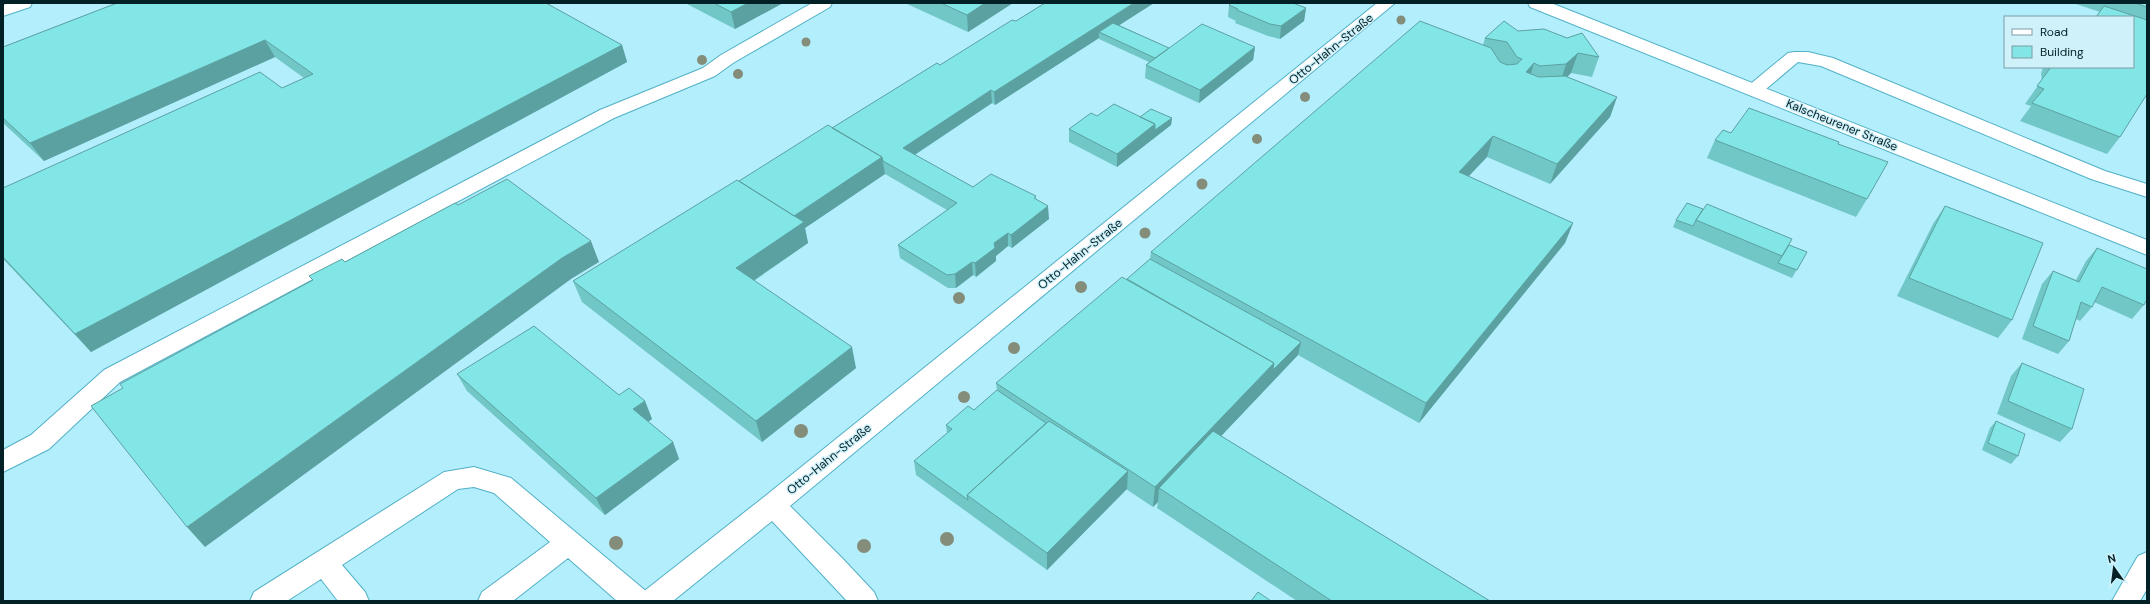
<svg xmlns="http://www.w3.org/2000/svg" width="2150" height="604" font-family="'DM Sans',sans-serif">
	<style>
		.built { fill: #b3eefd; fill-rule: evenodd }
		.lines { fill: none; stroke-linecap: round; stroke-linejoin: round }
		.lane-casing { stroke: #51b0c5; stroke-width: 2 }
		.street-casing { stroke: #51b0c5; stroke-width: 2 }
		.lane { fill: #fff; fill-rule: evenodd }
		.street { fill: #fff; fill-rule: evenodd }
		.tree { fill: #848d79 }
		.wall { fill: #71c6c6 }
		.shaded-wall { fill: #5ca1a1 }
		.building { fill: #83e6e6; stroke: #5ca1a1 }
		.labels { text-anchor: middle; dominant-baseline: central; stroke-width: 3; stroke-linejoin: round; paint-order: stroke }
		.street-label { font-size: 12px; fill: #022026; stroke: #cff1fa }
	</style>
	<rect width="100%" height="100%" fill="#cff1fa"/>
	<!-- built -->
	<path class="built" d="M3 3H2147V601H3ZM2005 17H2133V67H2005Z"/>
	<g class="lines">
		<!-- lane casing -->
		<g class="lane-casing">
			<path id="lane" d="M9 3H32L30 7 3 16V5Z
				M812 3H832L830 7 733 63 715 76 614 118 120 382 49 449 3 472V450L31 435 104 370 600 110 703 68 721 55Z
				M1794 52H1808L1833 58 2105 171 2147 184V197L2091 179 1821 66 1798 62 1760 94 1754 95 1748 94 1745 90 1748 86 1788 53Z
				M474 467 511 478 647 592 651 601H617L568 558 513 601H478L482 592 550 542 494 493 474 487 458 489 342 565 365 592 369 601H338L321 579 287 601H250L254 592 444 472Z"/>
		</g>
		<!-- street casing -->
		<g class="street-casing">
			<path id="street" d="M1377 3H1395L790 506 843 559 874 592 878 601H847L772 521 673 601H639L643 592 764 497Z
				M1528 3H1551L2147 240V255L1530 7Z
				M2147 552V589L2140 601H2112L2138 556Z"/>
		</g>
		<!-- lane -->
		<use href="#lane" class="lane"/>
		<!-- street -->
		<use href="#street" class="street"/>
	</g>
	<!-- trees -->
	<g class="tree">
		<circle cx="1401" cy="20" r="4.5"/>
		<circle cx="806" cy="42" r="4.5"/>
		<circle cx="702" cy="60" r="5"/>
		<circle cx="738" cy="74" r="5"/>
		<circle cx="1305" cy="97" r="5"/>
		<circle cx="1257" cy="139" r="5"/>
		<circle cx="1202" cy="184" r="5.5"/>
		<circle cx="1145" cy="233" r="5.5"/>
		<circle cx="1081" cy="287" r="6"/>
		<circle cx="959" cy="298" r="6"/>
		<circle cx="1014" cy="348" r="6"/>
		<circle cx="964" cy="397" r="6"/>
		<circle cx="801" cy="431" r="7"/>
		<circle cx="947" cy="539" r="7"/>
		<circle cx="616" cy="543" r="7"/>
		<circle cx="864" cy="546" r="7"/>
	</g>
	<!-- wall -->
	<path class="wall" d="M117 3 622 45 627 62 91 352 3 259V188L282 88 304 78 275 57 44 161 3 123V47Z
		M685 3H783L735 29Z
		M905 3H1013L968 32Z
		M1045 3H1154L1119 25 1169 48 1255 47 1253 60 1199 103 1145 78 1146 65 1149 62 1099 39V38L995 105 992 103 915 155 973 187 1036 196V199L1049 219 1012 248 1008 246 996 256V261L976 277 973 275 956 288H948L900 258 898 245 947 210 885 174 805 228 808 243 754 281 856 368 762 442 582 302 573 281 832 128 1016 21Z
		M2073 3H2147V94L2120 137 2107 154 2020 121 2031 106 2025 104 2042 80 2041 74 2043 67H2133L2100 12Z
		M1229 5 1306 8 1304 21 1280 39 1268 36 1235 23 1236 21 1228 17Z
		M1518 31 1599 57 1592 77 1571 73 1567 77 1617 97 1610 117 1550 184 1487 157 1468 176 1573 223 1565 243 1419 423 1298 355 1221 436 1490 601H1297L1157 508 1158 502 1153 507 1126 489 1047 570 916 475 914 461 947 433 946 425 974 410 997 390 996 383 1127 279 1150 259 1151 252 1483 45 1485 38Z
		M1097 116 1172 118 1171 125 1117 167 1069 142V129Z
		M1715 140 1838 144 1867 199 1856 217 1707 158Z
		M1687 203 1789 245 1807 252 1792 278 1673 227 1676 220Z
		M1945 206 2012 320 1998 338 1897 296 1933 224Z
		M2097 248 2144 305 2132 319 2094 302 2092 307 2080 321 2076 319 2069 341 2058 354 2022 339 2042 284 2053 271 2076 280 2086 261Z
		M2022 363 2072 429 2060 442 1997 414 2011 376Z
		M457 374 619 395 645 401 652 419 648 422 673 442 679 459 605 515 467 391Z
		M1996 421 2018 456 2011 464 1982 450 1990 428Z"/>
	<!-- shaded-wall -->
	<path class="shaded-wall" d="M748 3H783L735 29 731 12Z
		M985 3H1013L968 32 967 15Z
		M1134 3H1154L1104 35 1099 32V38L995 105 994 92Z
		M1306 8 1304 21 1280 39 1281 26Z
		M265 40 275 57 44 161 30 143Z
		M622 45 627 62 91 352 75 334Z
		M1255 47 1253 60 1199 103 1200 90Z
		M1578 53 1571 73 1560 84 1566 64Z
		M1534 63 1528 84 1526 72Z
		M991 90 992 103 905 161 903 148Z
		M1617 97 1610 117 1550 184 1557 164Z
		M1172 118 1171 125 1117 167V154L1155 124Z
		M1493 136 1487 157 1453 193 1459 172Z
		M882 157 885 174 805 228 808 243 741 289 736 268 791 217Z
		M1048 206 1049 219 1012 248 1011 235Z
		M1573 223 1565 243 1419 423 1426 403Z
		M1008 233V246L996 256V261L976 277 975 263 994 243Z
		M591 241 599 262 571 279 205 547 187 527 562 258Z
		M972 262 973 275 956 288 955 274Z
		M1301 342 1298 355 1167 493 1159 488 1158 502 1153 507 1155 487 1274 363Z
		M852 347 856 368 762 442 756 421Z
		M645 401 652 419 640 427 633 409Z
		M673 442 679 459 605 515 596 498Z
		M1128 471 1127 489 1047 570V553Z"/>
	<!-- building -->
	<path class="building" d="M117 3H546L622 45 75 334 3 257V188L260 72 282 88 313 74 265 40 30 143 3 118V47Z
		M714 3H748L731 12Z
		M941 3H985L967 15Z
		M1045 3H1134L994 92 991 90 903 148 973 187 991 174 1036 196 1034 198 1048 206 1011 235 1008 233 994 243 995 248 975 263 972 262 955 274 947 275 898 245 957 203 883 161 882 157 832 128 937 63 940 65 1012 20 1016 21Z
		M1231 3H1293L1306 8 1281 26 1270 24 1237 10 1238 9 1229 5Z
		M2135 3H2147V7Z
		M2104 6 2147 20V94L2120 137 2032 103 2044 89 2037 86 2051 67H2133V17H2096Z
		M1420 21 1491 48 1500 62 1507 65 1517 64 1522 59 1517 57 1507 42 1485 38 1504 21 1518 31 1544 29 1567 38 1582 33 1599 57 1578 53 1566 64 1540 66 1534 63 1526 72 1539 77 1565 76 1617 97 1557 164 1493 136 1459 172 1573 223 1426 403 1151 252Z
		M1113 23 1169 48 1155 58 1099 32Z
		M1202 24 1255 47 1200 90 1146 65Z
		M1114 104 1155 124 1117 154 1069 129 1091 113 1097 116Z
		M1749 108 1839 142 1838 144 1888 162 1867 199 1715 140 1723 130 1731 133Z
		M1151 109 1172 118 1155 130V124L1140 117Z
		M828 125 882 157 794 216 739 181Z
		M507 179 591 241 562 258 187 527 91 406 123 388 120 384 313 280 309 276 342 259 345 262 455 203 458 205Z
		M737 180 804 222 736 268 852 347 756 421 573 281Z
		M1687 203 1703 209 1696 220 1693 226 1676 220Z
		M1707 204 1792 239 1782 256 1696 220Z
		M1945 206 2043 243 2012 320 1909 278Z
		M1789 245 1807 252 1797 270 1778 263Z
		M2097 248 2147 269V299L2144 305 2102 287 2092 307 2081 302 2069 341 2033 326 2053 271 2079 282Z
		M1150 259 1301 342 1273 370 1274 363 1127 279Z
		M1122 277 1274 363 1155 487 996 383Z
		M534 326 619 395 629 388 645 401 633 409 673 442 596 498 457 374Z
		M2022 363 2084 389 2072 429 2008 401Z
		M997 390 1046 423 967 495 968 500 914 461 952 429 946 425 968 406 974 410Z
		M1049 421 1128 471 1047 553 967 495Z
		M1996 421 2025 434 2018 456 1988 443Z
		M1213 431 1490 601H1332L1159 488Z
		M1258 592 1271 601H1251Z"/>
	<g class="labels">
		<!-- street labels -->
		<g class="street-label">
			<text transform="translate(1331 49) rotate(-39)">Otto-Hahn-Straße</text>
			<text transform="translate(1842 125) rotate(22)">Kalscheurener Straße</text>
			<text transform="translate(1080 254) rotate(-39)">Otto-Hahn-Straße</text>
			<text transform="translate(829 459) rotate(-39)">Otto-Hahn-Straße</text>
		</g>
	</g>
	<!-- border -->
	<rect width="2150" height="604" fill="none" stroke="#022026" stroke-width="8"/>
	<!-- legend -->
	<rect x="2004" y="16" width="130" height="52" fill="#cff1fa" stroke="#7d9da5"/>
	<rect x="2012" y="29" width="20" height="6" fill="#ffffff" stroke="#7d9da5"/>
	<text x="2040" y="36" font-size="12" fill="#022026">Road</text>
	<rect x="2012" y="46" width="20" height="12" fill="#83e6e6" stroke="#7d9da5"/>
	<text x="2040" y="56" font-size="12" fill="#022026">Building</text>
	<!-- north arrow -->
	<g transform="translate(2114 568) rotate(346)" stroke="#cff1fa" stroke-width="3" paint-order="stroke">
	<path d="M0-3L7 15L0 10L-7 15Z" fill="#022026"/>
	<text y="-6" font-size="11" font-weight="bold" text-anchor="middle" fill="#022026">N</text>
	</g>
</svg>
